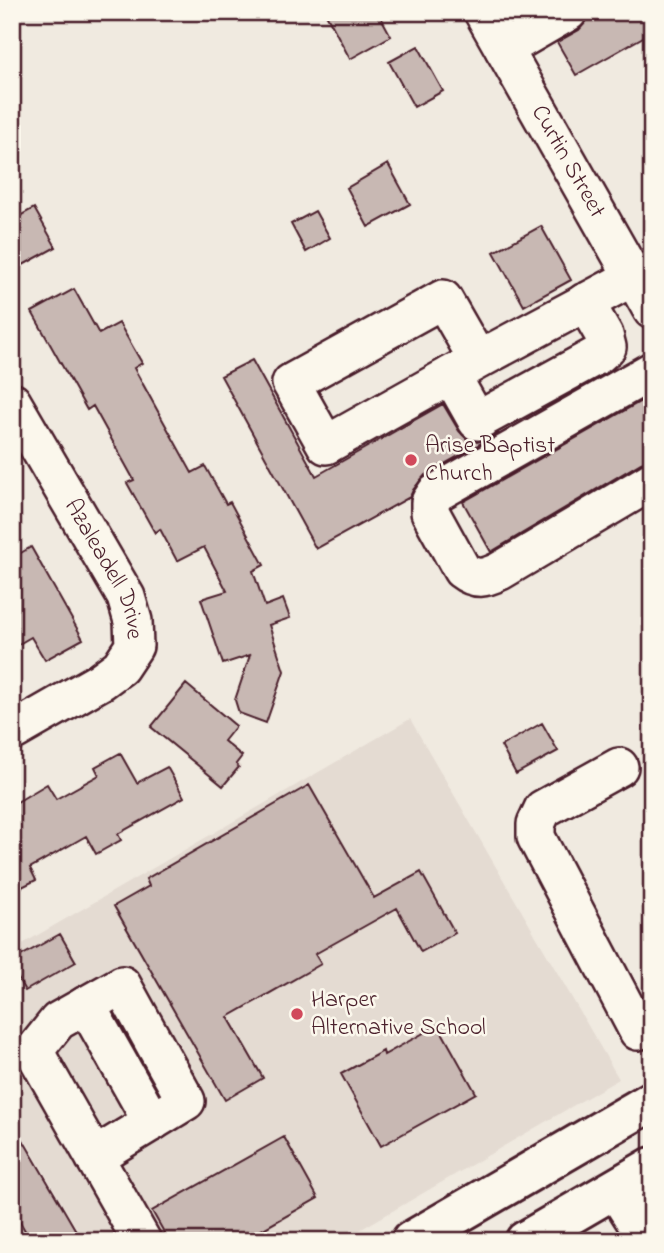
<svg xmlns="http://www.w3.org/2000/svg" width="664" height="1253" font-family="'Indie Flower',sans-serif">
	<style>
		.built { fill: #e4dbd2 }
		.building { fill: #c8b8b3; stroke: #4a1f2b; stroke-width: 2 }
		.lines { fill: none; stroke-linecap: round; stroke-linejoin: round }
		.minor-casing { stroke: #4a1f2b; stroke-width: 42 }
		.major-casing { stroke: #4a1f2b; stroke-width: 44 }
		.minor { stroke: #fbf7ec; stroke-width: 37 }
		.major { stroke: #fbf7ec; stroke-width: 38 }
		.poi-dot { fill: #d1495b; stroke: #fbf7ec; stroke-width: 2.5 }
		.labels { text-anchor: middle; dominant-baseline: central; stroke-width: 5; stroke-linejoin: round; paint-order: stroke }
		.street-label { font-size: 24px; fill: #4a1f2b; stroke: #fbf7ec }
		.poi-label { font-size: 24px; fill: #4a1f2b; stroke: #fbf7ec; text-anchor: start }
	</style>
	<rect width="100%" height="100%" fill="#f0eae0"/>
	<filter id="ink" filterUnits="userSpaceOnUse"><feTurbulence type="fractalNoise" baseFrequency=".0143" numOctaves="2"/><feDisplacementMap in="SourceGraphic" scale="14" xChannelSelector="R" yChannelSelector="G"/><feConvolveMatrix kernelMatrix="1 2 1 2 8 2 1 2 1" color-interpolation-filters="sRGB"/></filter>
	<g filter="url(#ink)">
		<!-- built -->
		<path class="built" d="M410 719 619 1079 341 1241H84L12 1117V950Z"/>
		<!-- building -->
		<path class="building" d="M325 12H378L391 36 350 59Z
			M589 12H652V32L576 75 557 42 579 30 586 22Z
			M418 46 443 91 414 107 389 62Z
			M388 164 410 204 368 227 347 188Z
			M34 208 56 247 12 271V220Z
			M315 211 330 238 306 252 291 224Z
			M541 226 571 280 524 306 494 252Z
			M74 289 99 334 119 323 142 363 134 368 192 473 205 466 226 504 230 502 264 565 253 571 265 606 283 599 290 618 269 625 284 671 266 723 239 713 235 700 250 655 223 664 201 599 227 591 204 547 177 561 160 529 155 533 127 483 134 480 93 406 87 410 32 312Z
			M252 360 316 476 443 404 459 431 467 439 477 442 487 439 499 433 425 475 413 490 410 497 316 549 221 376Z
			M652 395V460L641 463 491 552 463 502Z
			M31 547 83 639 45 660 31 637 12 648V558Z
			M186 684 236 726 224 741 242 756 236 764 239 767 223 786 151 727Z
			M542 723 558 751 516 774 501 746Z
			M120 753 137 783 167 767 184 797 118 834 121 840 96 854 86 836 30 868 36 880 12 892V805L47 784 56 799 99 775 95 767Z
			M309 785 374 898 421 872 455 933 421 952 397 908 315 954 321 964 228 1017 263 1078 225 1100 114 906 149 886 146 879Z
			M60 934 76 962 25 991 12 968V961Z
			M438 1025 476 1093 381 1146 341 1074 383 1051 384 1055Z
			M12 1121 82 1241H31L12 1208Z
			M284 1137 318 1198 242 1241H169L152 1211Z"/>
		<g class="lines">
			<!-- minor casing -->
			<g class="minor-casing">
				<g id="minor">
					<path id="s1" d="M483 12 652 310"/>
					<path d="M504 49 568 12"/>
					<path d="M478 360 443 299 291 383 326 445 478 360 633 277"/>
					<path d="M652 371 436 493 430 502V512L462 570C476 581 485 578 500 571L652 481"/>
					<path d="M451 375 477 421 598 355 607 347 604 335 585 302"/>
					<path id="s2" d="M12 402 126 597 133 621 134 646 120 667 101 681 12 732"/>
					<path d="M619 767 543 809 536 824V837L638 1031"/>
					<path d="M86 1005 152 1122"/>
					<path d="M94 1157 186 1101 122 985 58 1021 34 1051 142 1241"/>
					<path d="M615 1189 648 1241"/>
				</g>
			</g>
			<!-- major casing -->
			<g class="major-casing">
				<path id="major" d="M411 1241 652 1101
					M525 1241 652 1167"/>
			</g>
			<!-- minor -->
			<use href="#minor" class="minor"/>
			<!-- major -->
			<use href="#major" class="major"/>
		</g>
	</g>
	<!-- markers -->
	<g class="poi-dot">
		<circle cx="411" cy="460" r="7"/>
		<circle cx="297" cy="1014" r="7"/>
	</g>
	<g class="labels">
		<!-- street labels -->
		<g class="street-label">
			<text stroke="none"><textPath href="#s1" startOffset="172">Curtin Street</textPath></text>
			<text stroke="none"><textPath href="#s2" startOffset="192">Azaleadell Drive</textPath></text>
		</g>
		<!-- poi labels -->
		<g class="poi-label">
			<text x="425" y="446">Arise Baptist<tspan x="425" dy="28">Church</tspan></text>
			<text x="311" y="1000">Harper<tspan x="311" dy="28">Alternative School</tspan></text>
		</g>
	</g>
	<!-- margin -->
	<rect width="664" height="1253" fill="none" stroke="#fbf7ec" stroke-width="42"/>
	<rect x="21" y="21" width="622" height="1211" fill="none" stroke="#4a1f2b" stroke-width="2.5" filter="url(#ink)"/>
</svg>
